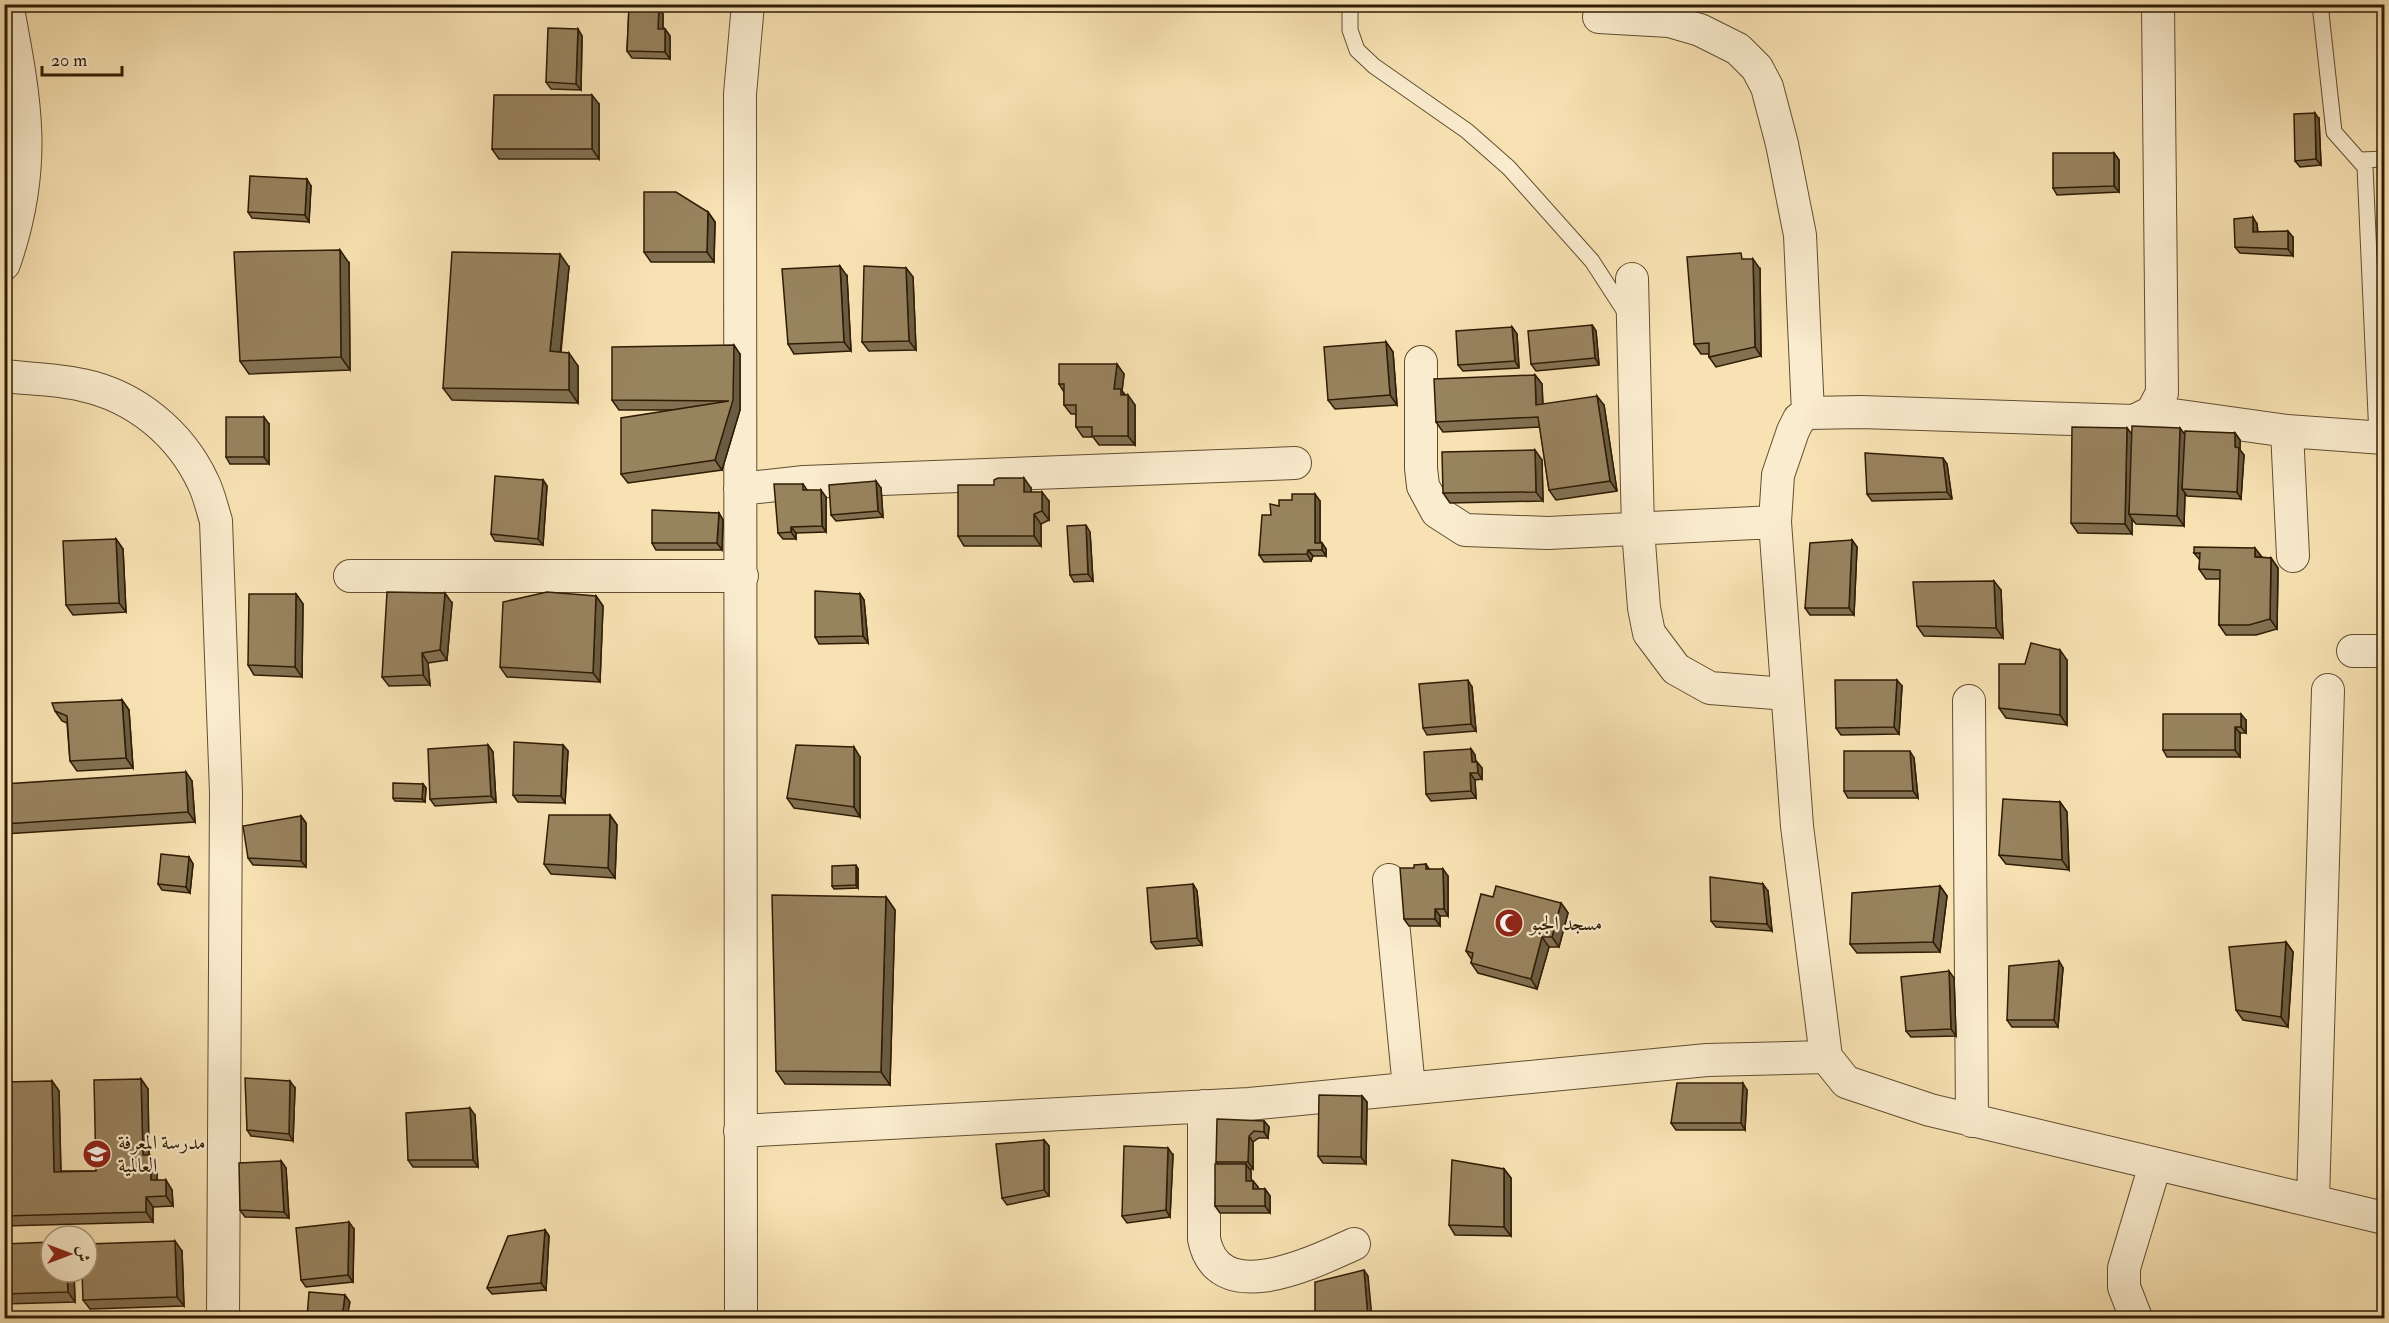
<svg xmlns="http://www.w3.org/2000/svg" width="2389" height="1323" font-family="'IM FELL Double Pica',Amiri,serif">
	<style>
		.lines { fill: none; stroke-linecap: round; stroke-linejoin: round }
		.lane-casing { stroke: #614e30; stroke-width: 17 }
		.street-casing { stroke: #614e30; stroke-width: 34 }
		.lane { stroke: #faecce; stroke-width: 15 }
		.street { stroke: #faecce; stroke-width: 32 }
		.wall { fill: #837152; stroke: #2f1c04; stroke-width: 1.5 }
		.shaded-wall { fill: #6a5c42; stroke: #2f1c04; stroke-width: 1.5 }
		.building { fill: #98835f; stroke: #2f1c04; stroke-width: 1.5 }
		.labels { text-anchor: middle; dominant-baseline: central; stroke-width: 4.5; stroke-linejoin: round; paint-order: stroke }
		.poi-label { font-size: 20px; fill: #2f1c04; stroke: #faecce; text-anchor: start }
	</style>
	<rect width="100%" height="100%" fill="#f8e2b3"/>
	<filter id="stains"><feTurbulence type="fractalNoise" baseFrequency=".00333" numOctaves="4"/><feColorMatrix values="0 0 0 0 .2 0 0 0 0 .09 0 0 0 0 .02 0 0 0 .5 -.17"/></filter>
	<radialGradient id="worn" r=".72"><stop offset=".6" stop-color="#630" stop-opacity="0"/><stop offset="1" stop-color="#630" stop-opacity=".3"/></radialGradient>
	<g class="lines">
		<!-- lane casing -->
		<g class="lane-casing">
			<path id="lane" d="M1350 4V30L1357 50 1374 66 1467 131 1509 168 1592 261 1627 315
				M2320 4 2334 132 2365 167 2377 437
				M2361 160 2384 159"/>
		</g>
		<!-- street casing -->
		<g class="street-casing">
			<path id="street" d="M1599 17 1669 21 1700 30 1738 49 1757 68 1767 87 1782 144 1800 235 1808 413
				M4 264C38 166 26 104 7 4
				M1632 279 1638 529 1644 608 1649 633 1676 669 1710 688 1787 694
				M1421 362V468L1423 486 1437 512 1465 530 1548 533 1775 522
				M4 376C30 379 57 379 82 385 135 396 180 433 203 482 209 494 212 508 216 521L226 793 223 1318
				M2152 412 2162 393 2158 4
				M2287 431 2293 556
				M2384 438 2287 431 2152 412 2134 421 1861 412 1808 413 1799 419 1793 431 1778 475 1775 522 1797 826 1826 1057 1846 1082 1930 1110 2384 1218
				M740 489 804 482 1295 463
				M350 576H742
				M2353 651H2384
				M1969 701 1972 1121
				M1389 880 1409 1088
				M1204 1106V1239C1218 1310 1314 1262 1354 1244
				M740 1131 1249 1104 1707 1060 1826 1057
				M2313 1200 2328 690
				M741 1318 740 94 748 4
				M2136 1318 2124 1287V1268L2155 1165"/>
		</g>
		<!-- lane -->
		<use href="#lane" class="lane"/>
		<!-- street -->
		<use href="#street" class="street"/>
	</g>
	<!-- wall -->
	<path class="wall" d="M353 4H410L357 10Z
		M516 4H546V7L518 8Z
		M615 4H673L674 10 660 9 663 14V29H665L670 36V59L632 58 627 51 629 7 616 6Z
		M578 29 582 36 581 90 551 89 546 82Z
		M599 104V159H499L492 149Z
		M2319 119 2321 165 2300 167 2295 161Z
		M2114 153 2119 160V192L2057 195 2053 188Z
		M311 186 309 222 252 218 248 212Z
		M708 212 715 222 714 262H651L644 252Z
		M2257 224 2258 232 2293 237V256L2240 253 2235 247Z
		M349 263 350 370 249 374 240 361Z
		M569 267 561 352 578 366V403L452 400 443 388Z
		M906 268 913 277 916 350 869 351 862 342Z
		M1760 269 1761 356 1716 367 1709 357V354H1701L1694 344Z
		M847 276 851 351 794 354 788 344Z
		M1592 325 1596 331 1599 365 1536 371 1531 364Z
		M1512 327 1517 334 1519 368 1463 371 1458 365Z
		M1386 342 1393 352 1397 405 1335 409 1328 400Z
		M740 354V410L722 470 628 483 621 474 671 410H619L612 400Z
		M1124 374 1122 391 1135 405V445H1099L1093 437H1083L1076 427V414H1071L1064 405V392L1059 384Z
		M1535 375 1542 384 1543 404 1604 405 1617 491 1556 500 1549 490 1540 427 1443 432 1436 422Z
		M269 424V464H230L226 457Z
		M2127 428 2132 435 2235 433 2240 440V450L2244 455 2241 499 2187 496 2185 493 2184 526 2136 524 2132 519V534L2078 533 2071 523Z
		M1542 460 1543 501 1450 503 1443 493Z
		M1947 464 1952 499 1872 501 1867 494Z
		M543 480 547 486 543 545 495 541 491 534Z
		M803 484 807 490 826 497V532L796 533V539H783L778 533Z
		M881 488 883 517 836 521 831 515Z
		M1031 488V492L1049 501V520L1041 524V546H964L958 536Z
		M1320 501V543H1322L1326 549V556H1313L1311 561 1264 562 1259 555 1279 506Z
		M719 513 723 520 722 550H656L652 543Z
		M1090 532 1093 581 1074 582 1070 575Z
		M116 539 123 549 126 612 73 615 66 605Z
		M1852 540 1857 547 1854 615H1810L1805 608Z
		M2194 553 2271 558 2278 568 2277 629 2256 635H2226L2219 625 2220 579H2206L2199 569 2200 560Z
		M2001 590 2003 638 1924 636 1917 626Z
		M296 594 303 604 302 677 254 675 248 665Z
		M860 594 864 600 868 643 819 644 815 637Z
		M596 596 603 606 600 682 507 677 500 667Z
		M452 603 447 660 428 663 430 685 389 686 382 677Z
		M2067 660V725L2006 718 1999 708 2025 664Z
		M1902 686 1899 734 1841 735 1836 728Z
		M1472 687 1476 731 1427 735 1423 728Z
		M122 700 129 710 133 768 77 771 70 761 67 723 62 721 55 711Z
		M2246 720V733H2240V757H2167L2163 750Z
		M488 745 493 752 496 802 435 806 430 799Z
		M563 745 568 751 565 803 518 802 513 795Z
		M1471 749 1475 755 1476 762H1477L1482 768V779L1475 780 1476 798 1431 801 1426 794Z
		M860 757V817L794 808 787 798Z
		M1914 758 1918 798H1848L1844 791Z
		M192 781 195 822 4 834V784Z
		M423 784 426 788 425 802 395 801 393 798Z
		M2060 802 2067 812 2069 870 2006 864 1999 855Z
		M610 815 617 825 615 878 551 874 544 864Z
		M301 816 306 823V867L253 865 248 858Z
		M189 857 193 864 190 893 162 890 158 884Z
		M1426 864 1429 869 1448 876V916H1440V926H1409L1404 919 1414 868Z
		M858 869V888L834 889 832 886Z
		M1193 884 1197 891 1202 945 1156 949 1151 942Z
		M1940 886 1947 896 1940 952 1857 953 1850 944Z
		M1768 891 1772 931 1716 927 1711 921Z
		M886 897 895 910 890 1085 785 1084 776 1071Z
		M1493 897 1561 903 1568 913 1559 947H1549L1537 989 1478 973 1471 963 1472 960 1466 951Z
		M2286 942 2293 952 2288 1027 2243 1020 2236 1010Z
		M2059 961 2063 968 2058 1027H2012L2007 1020Z
		M1954 978 1956 1036 1911 1037 1906 1031Z
		M141 1079 148 1089 149 1155 157 1165V1180L172 1190 173 1206 153 1207V1222L5 1226 4 1169 52 1081 59 1091 61 1171H96Z
		M295 1088 293 1141 251 1136 247 1130Z
		M1747 1090 1745 1130H1676L1671 1123Z
		M1362 1096 1367 1102 1366 1164 1323 1163 1318 1156Z
		M475 1115 478 1167H413L408 1160Z
		M1264 1121 1269 1127 1268 1138H1259L1253 1142V1169H1250L1251 1171V1181H1253L1258 1187V1189H1265L1270 1196V1213H1220L1215 1206 1218 1164 1216 1162Z
		M1044 1140 1049 1146V1196L1007 1205 1002 1198Z
		M1173 1155 1170 1217 1127 1223 1122 1216Z
		M281 1161 286 1168 289 1218 245 1217 240 1210Z
		M1504 1169 1511 1178V1236L1455 1235 1449 1225Z
		M354 1229 353 1282 306 1287 301 1280Z
		M545 1230 549 1236 546 1290 492 1294 487 1288Z
		M4 1244 51 1272H74L75 1302 4 1304Z
		M182 1251 184 1306 90 1309 83 1300Z"/>
	<!-- shaded-wall -->
	<path class="shaded-wall" d="M659 8 663 14V35L658 29Z
		M578 29 582 36 581 90 576 84Z
		M665 29 670 36V59L665 52Z
		M592 95 599 104V159L592 149Z
		M2315 113 2319 119 2321 165 2316 159Z
		M2114 153 2119 160V192L2114 186Z
		M307 179 311 186 309 222 305 215Z
		M708 212 715 222 714 262 707 252Z
		M2253 217 2257 224 2258 239 2253 232Z
		M2288 231 2293 237V256L2288 249Z
		M340 250 349 263 350 370 341 357Z
		M560 254 569 267 559 364 550 351Z
		M1753 259 1760 269 1761 356 1755 347Z
		M840 266 847 276 851 351 844 342Z
		M906 268 913 277 916 350 909 341Z
		M1592 325 1596 331 1599 365 1595 358Z
		M1512 327 1517 334 1519 368 1515 361Z
		M1386 342 1393 352 1397 405 1390 395Z
		M734 345 740 354V410L722 470 715 460Z
		M569 353 578 366V403L569 390Z
		M1117 364 1124 374 1122 391 1127 399V405L1114 389Z
		M1535 375 1542 384 1543 414 1536 405Z
		M1128 395 1135 405V445L1128 436Z
		M1597 396 1604 405 1617 491 1610 481Z
		M264 417 269 424V464L264 457Z
		M2127 428 2134 437 2129 514 2132 519V534L2125 524Z
		M2180 428 2187 437 2182 489 2185 493 2184 526 2177 516Z
		M2235 433 2240 440V450L2244 455 2241 499 2237 492 2235 447Z
		M1535 450 1542 460 1543 501 1536 492Z
		M1943 458 1947 464 1952 499 1947 492Z
		M1024 478 1031 488V502L1024 492Z
		M543 480 547 486 543 545 538 539Z
		M876 481 881 488 883 517 878 511Z
		M821 490 826 497V532L822 526Z
		M1042 492 1049 501V520L1042 511Z
		M1315 494 1320 501V549L1315 543Z
		M719 513 723 520 722 550 717 543Z
		M1034 514 1041 524V546L1034 536Z
		M1086 525 1090 532 1093 581 1088 574Z
		M791 527 796 533V539L791 532Z
		M116 539 123 549 126 612 119 603Z
		M1852 540 1857 547 1854 615 1849 608Z
		M1322 543 1326 549V556L1322 550Z
		M2255 548 2262 557H2255Z
		M1308 550 1313 556 1311 561 1307 554Z
		M2271 558 2278 568 2277 629 2270 619Z
		M1994 581 2001 590 2003 638 1996 628Z
		M445 593 452 603 447 660 440 650Z
		M296 594 303 604 302 677 295 667Z
		M860 594 864 600 868 643 863 636Z
		M596 596 603 606 600 682 593 673Z
		M2060 650 2067 660V725L2060 715Z
		M422 653 428 663 430 685 423 675Z
		M1468 680 1472 687 1476 731 1471 724Z
		M1897 680 1902 686 1899 734 1894 727Z
		M122 700 129 710 133 768 126 758Z
		M2241 714 2246 720V733L2241 727Z
		M2235 727 2240 733V757L2235 750Z
		M488 745 493 752 496 802 491 796Z
		M563 745 568 751 565 803 561 796Z
		M854 747 860 757V817L854 807Z
		M1471 749 1475 755 1476 769 1472 762Z
		M1910 751 1914 758 1918 798 1913 791Z
		M1477 762 1482 768V779L1478 773Z
		M186 772 192 781 195 822 188 812Z
		M1470 773 1475 780 1476 798 1471 791Z
		M423 784 426 788 425 802 422 799Z
		M2060 802 2067 812 2069 870 2062 860Z
		M610 815 617 825 615 878 608 868Z
		M301 816 306 823V867L301 861Z
		M189 857 193 864 190 893 186 887Z
		M856 865 858 869V888L856 885Z
		M1443 869 1448 876V916L1444 909Z
		M1193 884 1197 891 1202 945 1197 938Z
		M1763 884 1768 891 1772 931 1767 924Z
		M1940 886 1947 896 1940 952 1933 942Z
		M886 897 895 910 890 1085 881 1072Z
		M1561 903 1568 913 1559 947 1552 937Z
		M1435 909 1440 916V926L1435 919Z
		M1542 937 1549 947 1537 989 1531 979Z
		M2286 942 2293 952 2288 1027 2281 1017Z
		M2059 961 2063 968 2058 1027 2054 1020Z
		M1949 971 1954 978 1956 1036 1951 1029Z
		M141 1079 148 1089 149 1165 143 1155Z
		M52 1081 59 1091 61 1181 54 1172Z
		M290 1081 295 1088 293 1141 289 1134Z
		M1743 1083 1747 1090 1745 1130 1741 1123Z
		M1362 1096 1367 1102 1366 1164 1361 1157Z
		M470 1108 475 1115 478 1167 473 1160Z
		M1264 1121 1269 1127 1268 1138 1264 1132Z
		M1249 1136 1253 1142V1169L1248 1162Z
		M1044 1140 1049 1146V1196L1044 1190Z
		M1168 1148 1173 1155 1170 1217 1166 1210Z
		M150 1155 157 1165V1190L151 1180Z
		M281 1161 286 1168 289 1218 284 1212Z
		M1246 1164 1251 1171V1187L1246 1181Z
		M1504 1169 1511 1178V1236L1504 1227Z
		M166 1180 172 1190 173 1206 166 1196Z
		M1253 1181 1258 1187V1196L1253 1189Z
		M1265 1189 1270 1196V1213L1265 1206Z
		M146 1197 153 1207V1222L146 1212Z
		M349 1222 354 1229 353 1282 348 1275Z
		M545 1230 549 1236 546 1290 541 1283Z
		M175 1241 182 1251 184 1306 177 1297Z
		M1364 1270 1368 1276 1372 1318H1368Z
		M67 1272H74L75 1302 68 1292Z
		M345 1295 350 1302 347 1318H342Z"/>
	<!-- building -->
	<path class="building" d="M629 6 659 8 658 29H665V52L627 51Z
		M548 28 578 29 576 84 546 82Z
		M494 95H592V149H492Z
		M2315 113 2316 159 2295 161 2294 114Z
		M2053 153H2114V186L2053 188Z
		M250 176 307 179 305 215 248 212Z
		M644 192H676L708 212 707 252H644Z
		M2253 217V232L2288 231V249L2235 247 2234 219Z
		M340 250 341 357 240 361 234 252Z
		M452 252 560 254 550 351 569 353V390L443 388Z
		M1741 253 1742 259H1753L1755 347 1709 357V343L1694 344 1687 257Z
		M840 266 844 342 788 344 782 269Z
		M864 266 906 268 909 341 862 342Z
		M1592 325 1595 358 1531 364 1528 331Z
		M1512 327 1515 361 1458 365 1456 331Z
		M1386 342 1390 395 1328 400 1324 347Z
		M734 345 733 400 715 460 621 474V418L729 401 612 400V347Z
		M1059 364H1117L1114 389H1121V395H1128V436H1092V427H1076V405H1064V384H1059Z
		M1535 375 1536 405 1597 396 1610 481 1549 490 1538 417 1436 422 1434 379Z
		M226 417H264V457H226Z
		M2132 426 2180 428 2177 516 2129 514Z
		M2072 427 2127 428 2125 524 2071 523Z
		M2185 431 2235 433V447L2239 448 2237 492 2182 489Z
		M1535 450 1536 492 1443 493 1442 452Z
		M1865 453 1943 458 1947 492 1867 494Z
		M495 476 543 480 538 539 491 534Z
		M998 478H1024V492H1042V511L1034 514V536H958V485H994V480Z
		M876 481 878 511 831 515 829 485Z
		M774 484H803V490H821L822 526 791 527V532L778 533Z
		M1292 494H1315V543H1322V550H1308L1307 554 1259 555 1262 515H1271L1270 504 1279 506V500H1292Z
		M652 510 719 513 717 543H652Z
		M1086 525 1088 574 1070 575 1067 526Z
		M116 539 119 603 66 605 63 541Z
		M1852 540 1849 608H1805L1810 543Z
		M2194 547 2255 548V557L2271 558 2270 619 2249 625H2219L2220 570 2199 569 2200 553H2194Z
		M1994 581 1996 628 1917 626 1913 582Z
		M815 591 860 594 863 636 815 637Z
		M387 592 445 593 440 650 422 653 423 675 382 677Z
		M547 592 596 596 593 673 500 667 503 602Z
		M249 594H296L295 667 248 665Z
		M2031 643 2060 650V715L1999 708V664H2025Z
		M1468 680 1471 724 1423 728 1419 684Z
		M1835 680H1897L1894 727 1836 728Z
		M122 700 126 758 70 761 67 716 55 711 52 703Z
		M2163 714H2241V727H2235V750H2163Z
		M514 742 563 745 561 796 513 795Z
		M488 745 491 796 430 799 428 749Z
		M796 745 854 747V807L787 798Z
		M1471 749 1472 762H1477L1478 773H1470L1471 791 1426 794 1424 752Z
		M1844 751H1910L1913 791H1844Z
		M186 772 188 812 4 824V784Z
		M393 783 423 784 422 799 393 798Z
		M2003 799 2060 802 2062 860 1999 855Z
		M549 815H610L608 868 544 864Z
		M301 816V861L248 858 243 826Z
		M161 854 189 857 186 887 158 884Z
		M1426 864V869H1443L1444 909H1435V919H1404L1400 868H1414V865Z
		M856 865V885L832 886V866Z
		M1710 877 1763 884 1767 924 1711 921Z
		M1193 884 1197 938 1151 942 1147 888Z
		M1496 886 1561 903 1552 937H1542L1531 979 1471 963 1473 953 1466 951 1481 894 1493 897Z
		M1940 886 1933 942 1850 944 1852 893Z
		M772 895 886 897 881 1072 776 1071Z
		M2286 942 2281 1017 2236 1010 2229 947Z
		M2059 961 2054 1020H2007L2009 966Z
		M1949 971 1951 1029 1906 1031 1901 977Z
		M245 1078 290 1081 289 1134 247 1130Z
		M141 1079 143 1155H150L151 1180H166V1196L146 1197V1212L4 1216V1169H5L4 1082 52 1081 54 1172 96 1171 94 1080Z
		M1677 1083H1743L1741 1123H1671Z
		M1319 1095 1362 1096 1361 1157 1318 1156Z
		M470 1108 473 1160H408L406 1113Z
		M1217 1119 1264 1121V1132L1254 1131 1249 1136 1248 1162H1216Z
		M1044 1140V1190L1002 1198 996 1144Z
		M1124 1146 1168 1148 1166 1210 1122 1216Z
		M1452 1160 1504 1169V1227L1449 1225Z
		M281 1161 284 1212 240 1210 239 1163Z
		M1215 1164H1246V1181H1253V1189H1265V1206H1215Z
		M349 1222 348 1275 301 1280 296 1228Z
		M545 1230 541 1283 487 1288 508 1236Z
		M175 1241 177 1297 83 1300 82 1272H87V1244Z
		M51 1242V1272H67L68 1292 4 1294V1244Z
		M1364 1270 1368 1318H1315V1282Z
		M309 1292 345 1295 342 1318H307Z"/>
	<!-- icons -->
	<defs>
		<g id="mosque-disc" transform="scale(1.5)"><circle r="9.5" fill="#8f2418" stroke="#faecce"/><path d="M3.5-4.9A6 6 0 1 0 3.5 4.9A5 5 0 1 1 3.5-4.9Z" fill="#fff"/></g>
		<g id="school-disc" transform="scale(1.5)"><circle r="9.5" fill="#8f2418" stroke="#faecce"/><path d="M0-5L7-2L0 1L-7-2ZM-4 1L0 2.5L4 1V4Q0 6-4 4Z" fill="#fff"/></g>
	</defs>
	<g fill-rule="evenodd">
		<use href="#mosque-disc" x="1509" y="923"/>
		<use href="#school-disc" x="97" y="1154"/>
	</g>
	<g class="labels">
		<!-- poi labels -->
		<g class="poi-label">
			<text x="1530" y="923">مسجد الجبو</text>
			<text x="118" y="1142">مدرسة المعرفة<tspan x="118" dy="23">العالمية</tspan></text>
		</g>
	</g>
	<!-- margin -->
	<rect width="2389" height="1323" fill="none" stroke="#f8e2b3" stroke-width="24"/>
	<rect x="6" y="6" width="2377" height="1311" fill="none" stroke="#2f1c04" stroke-width="3"/>
	<rect x="12" y="12" width="2365" height="1299" fill="none" stroke="#2f1c04" stroke-width="1.5"/>
	<!-- north arrow -->
	<g transform="translate(69 1254) rotate(90)"><circle r="28" fill="#faecce" stroke="#a9997d" stroke-width="1.5"/>
	<path d="M0-4.5L10 22L0 15L-10 22Z" fill="#8f2418"/>
	<text y="-9" font-size="16" font-weight="bold" text-anchor="middle" fill="#2f1c04">ش</text>
	</g>
	<!-- scale -->
	<path d="M42 66v9h80v-9" fill="none" stroke="#2f1c04" stroke-width="3"/>
	<text x="51" y="66" font-size="18" fill="#2f1c04" stroke="#faecce" stroke-width="4.5" paint-order="stroke">20 m</text>
	<rect width="100%" height="100%" filter="url(#stains)"/>
	<rect width="100%" height="100%" fill="url(#worn)"/>
</svg>
